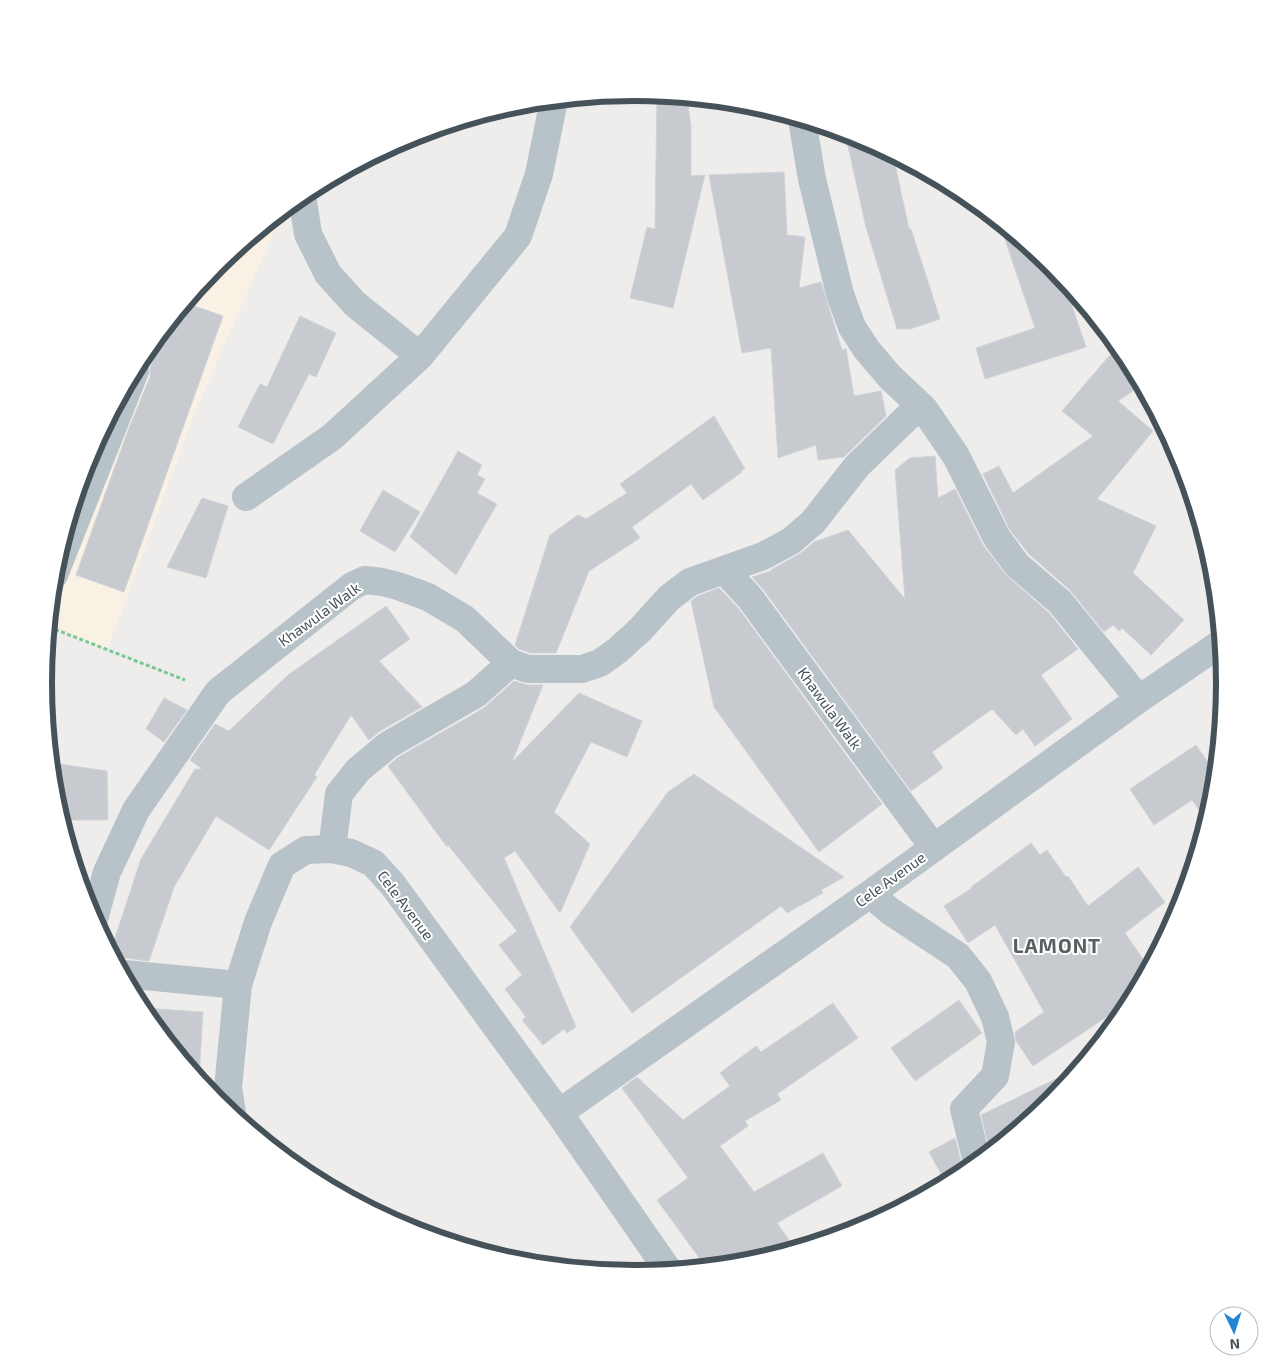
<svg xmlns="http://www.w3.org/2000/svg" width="1269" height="1366" font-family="'Exo 2',sans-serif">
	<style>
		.commercial { fill: #faf1e5 }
		.building { fill: #c7cacf; stroke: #d0d3d8 }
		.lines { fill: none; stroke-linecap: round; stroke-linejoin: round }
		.path { stroke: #76c895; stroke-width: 3; stroke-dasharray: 4 2.5; stroke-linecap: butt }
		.minor { stroke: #b8c3c9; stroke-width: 28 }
		.labels { text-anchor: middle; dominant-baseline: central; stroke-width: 4; stroke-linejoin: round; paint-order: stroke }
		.street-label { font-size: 15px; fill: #465259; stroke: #fff }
		.district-label { font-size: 20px; font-weight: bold; letter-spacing: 1px; fill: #595e61; stroke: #fff }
		.rim { fill: none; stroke: #465259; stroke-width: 6 }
	</style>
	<rect width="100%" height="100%" fill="#efecec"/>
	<!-- commercial -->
	<path class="commercial" d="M283 211 195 412 107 651 49 627 55 567 89 457 143 355 217 265Z"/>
	<!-- building -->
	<path class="building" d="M657 94 687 97 691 127V176L705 175 673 308 630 298 647 227 655 229Z
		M845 133 861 137 893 155 909 229H911L940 319 910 329H897L866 227Z
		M784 172 787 235 805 237 799 288 821 282 842 350 846 349 854 396 881 391 886 416 844 457 818 460 816 445 778 458 771 348 742 353 709 175Z
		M999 222 1052 265 1062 277 1086 347 985 379 976 348 1035 328Z
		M186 303 223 316 124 592 76 575 127 433 150 377V368L165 329Z
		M300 316 336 333 316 377 309 374 273 444 238 427 260 384 267 387Z
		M1110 355H1125L1142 385 1118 401 1153 431 1097 499 1156 526 1133 573 1184 620 1151 655 1122 628 1119 631 1113 625 1104 632 1070 590 1029 554 1010 530 983 474 999 466 1013 493 1093 436 1062 411Z
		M714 416 745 469 741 470 742 472 703 500 691 484 632 527 640 538 589 571 556 653H531L519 649 515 645 550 535 578 515 586 519 627 493 620 484Z
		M458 451 482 465 477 475 485 479 477 493 497 504 456 575 410 537Z
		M935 456 938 498 955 489 983 545 1005 574 1049 613 1078 649 1041 675 1072 719 1035 746 1023 729 1016 735 992 709 932 752 943 768 911 791 763 589 752 577 771 571V570L801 553 814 542 848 530 905 599 895 470 910 458Z
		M383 490 420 512 395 552 360 531Z
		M202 498 228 506 206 578 167 567Z
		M719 588 738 608 882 804 819 852 714 707 691 601 698 596Z
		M386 606 410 639 379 661 422 707 380 731 369 740 351 715 314 775 317 777 269 850 216 816 174 887 149 961 126 958 116 961 111 950 141 859 195 769H202L190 760 215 724 229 731 288 675Z
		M514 681 528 685H543L512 762 579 693 642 721 627 757 591 742 554 812 590 844 560 913 515 851 504 858 576 1027 567 1033 564 1029 543 1045 522 1020 526 1017 505 989 522 975 499 945 517 931 448 845 447 847 388 766 397 758 484 708Z
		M164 698 187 710 164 742 146 729Z
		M1196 745 1216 774 1214 799 1207 821 1192 800 1154 825 1130 789Z
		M52 763 107 771 108 820H62L55 798Z
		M694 774 844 877 821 890 823 893 787 913 781 906 632 1013 570 927 668 792Z
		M1031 843 1040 855 1047 850 1066 877 1068 876 1088 906 1138 867 1165 902 1125 933 1149 968 1132 1000 1033 1066 1016 1041 1015 1032 1044 1012 995 925 968 943 944 906 972 888 971 887Z
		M959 1000 982 1033 915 1081 891 1048Z
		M833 1003 858 1038 777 1094 781 1100 745 1121 748 1126 720 1146 754 1192 823 1153 842 1186 777 1223 795 1249 750 1262 706 1267 657 1200 688 1178 622 1088 637 1077 683 1120 730 1086 720 1073 756 1046 761 1052Z
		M141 1008 203 1012 199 1079 143 1011Z
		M1068 1073 1071 1078 1052 1101 990 1151 981 1115Z
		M955 1138 962 1166 965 1172 946 1183 929 1152Z"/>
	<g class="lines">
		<!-- path -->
		<path class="path" d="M49 627 185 680"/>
		<!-- minor -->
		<path class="minor" d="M802 120 812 179 840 294 852 327 867 350 890 377 924 409 956 456 997 538 1017 565 1060 602 1139 699
			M302 195 308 234 328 274 355 304 420 356
			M246 497 332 437 420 356 518 236 539 174 554 100
			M724 570 750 598 934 848
			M54 575 135 371
			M332 849 339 794 358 770 388 745 476 694 511 663
			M870 894 890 911 958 956 978 981 995 1017 1001 1042 995 1076 964 1109 977 1162
			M94 919 107 872 136 810 218 692 352 586 365 580 382 582 398 586 428 597 465 619 511 663 528 669H582L600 663 618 650 640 630 669 598 690 582 763 556 791 541 813 522 857 466 920 405
			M124 974 238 985
			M232 1113 228 1088 238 985 258 922 282 865 306 850 332 849 351 853 373 863 393 885 559 1113 870 894 1139 699 1221 643
			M559 1113 668 1270"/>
	</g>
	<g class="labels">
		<!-- street labels -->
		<g class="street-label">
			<text transform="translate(319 614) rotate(-36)">Khawula Walk</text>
			<text transform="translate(830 708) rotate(54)">Khawula Walk</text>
			<text transform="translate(890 879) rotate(-36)">Cele Avenue</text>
			<text transform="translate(406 905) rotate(53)">Cele Avenue</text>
		</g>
		<!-- district labels -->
		<g class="district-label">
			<text x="1057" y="945">LAMONT</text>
		</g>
	</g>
	<!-- crop -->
	<path d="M0 0H1269V1366H0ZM52 683a582 582 0 1 1 1164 0a582 582 0 1 1-1164 0Z" fill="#fff" fill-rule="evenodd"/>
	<path class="rim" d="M52 683a582 582 0 1 1 1164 0a582 582 0 1 1-1164 0Z"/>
	<!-- north arrow -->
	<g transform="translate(1234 1331) rotate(176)"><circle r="24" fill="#ffffff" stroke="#b5babd"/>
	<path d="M0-4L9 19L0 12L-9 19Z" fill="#2185d4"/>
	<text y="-8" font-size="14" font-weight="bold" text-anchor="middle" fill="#465259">N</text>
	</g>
</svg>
